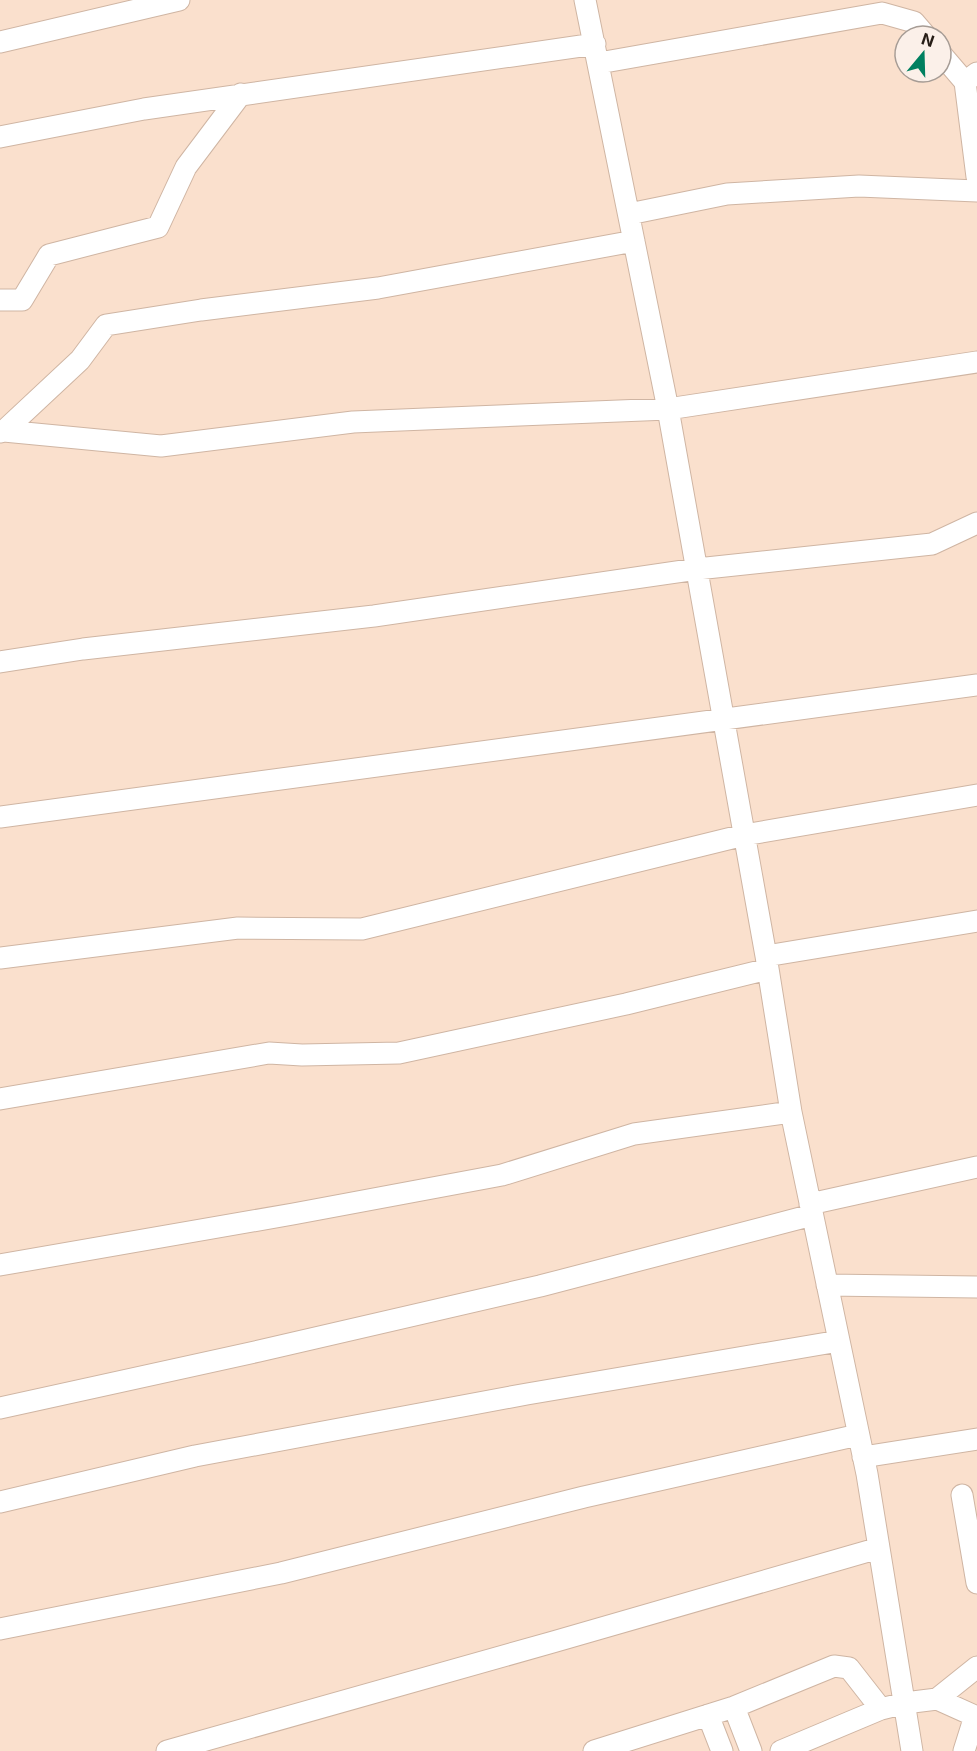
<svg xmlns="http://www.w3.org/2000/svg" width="977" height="1751" font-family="Inter,sans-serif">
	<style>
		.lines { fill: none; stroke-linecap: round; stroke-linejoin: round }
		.minor-casing { stroke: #cfb5a3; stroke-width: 23 }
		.minor { stroke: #fff; stroke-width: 21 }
	</style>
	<rect width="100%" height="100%" fill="#fae0cd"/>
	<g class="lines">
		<!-- minor casing -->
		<g class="minor-casing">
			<path id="minor" d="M585 0 668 409 766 956 791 1112 867 1474 912 1751
				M0 42 179 0
				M941 54 965 82
				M599 63 882 13 914 22 926 36
				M977 73 965 82 977 177
				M0 137 144 109 595 44
				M629 214 727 194 859 186 977 191
				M0 300H22L49 255 158 227 186 167 241 94
				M4 431 80 360 106 325 201 310 378 288 634 241
				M0 432 4 431 161 446 353 422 668 409 977 362
				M0 662 83 649 374 616 697 569 932 544 977 523
				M0 817 977 685
				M766 956 977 921
				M0 958 238 928 362 929 744 835 977 795
				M0 1099 269 1053 302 1055 399 1053 626 1004 768 969
				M810 1204 977 1167
				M0 1265 293 1214 502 1175 634 1134 791 1112
				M827 1285 977 1287
				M0 1408 259 1351 540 1286 812 1215
				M863 1457 977 1439
				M962 1495 977 1583
				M0 1502 195 1456 527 1394 839 1341
				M0 1629 281 1573 584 1497 858 1435
				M937 1699 977 1717
				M734 1707 751 1751
				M708 1715 722 1751
				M167 1751 553 1642 879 1548
				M594 1751 734 1707 834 1666 849 1668 881 1709 905 1703 937 1699 977 1667
				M781 1751 881 1709
				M964 1751 975 1716"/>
		</g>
		<!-- minor -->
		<use href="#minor" class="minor"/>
	</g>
	<!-- north arrow -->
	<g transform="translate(923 54) rotate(19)"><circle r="28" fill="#fbf0e9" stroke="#a69c95" stroke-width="1.5"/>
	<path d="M0-4.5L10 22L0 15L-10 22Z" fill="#008060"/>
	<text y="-9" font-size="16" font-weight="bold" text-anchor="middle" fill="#271e17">N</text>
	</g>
</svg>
